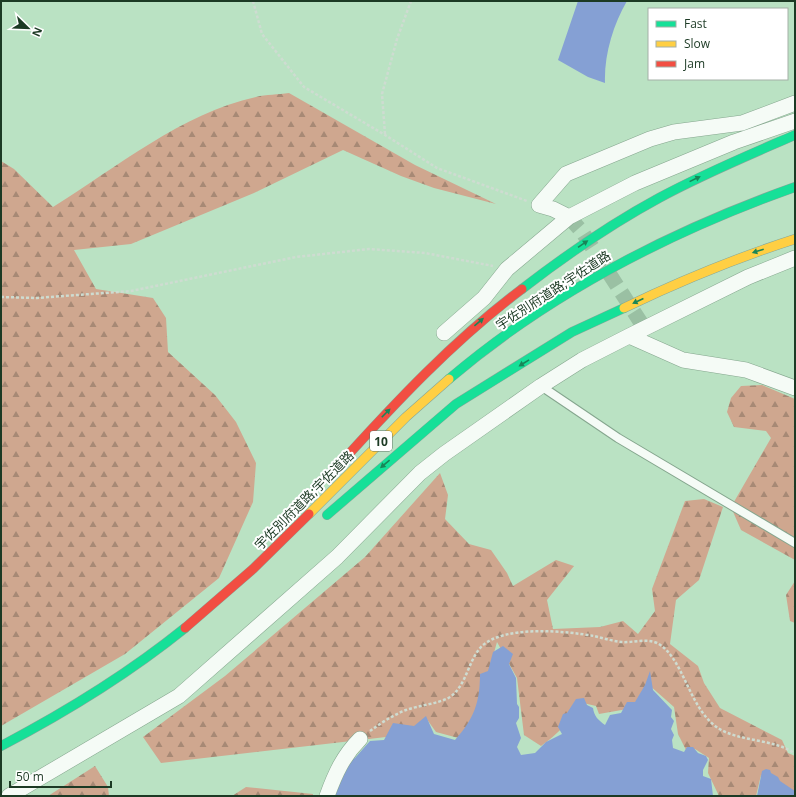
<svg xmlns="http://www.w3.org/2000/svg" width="796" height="797" font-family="'Open Sans','Noto Sans JP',sans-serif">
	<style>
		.forest { fill: url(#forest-firs) }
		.water { fill: #85a0d4 }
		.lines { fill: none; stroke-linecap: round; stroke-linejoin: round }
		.street-tunnel { stroke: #9ac0a3; stroke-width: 15; stroke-dasharray: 15 8; stroke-linecap: butt }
		.lane-casing { stroke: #85a68e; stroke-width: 10 }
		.street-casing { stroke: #85a68e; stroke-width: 16 }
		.fast-casing { stroke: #85a699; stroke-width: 10 }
		.slow-casing { stroke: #85a699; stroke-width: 10 }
		.jam-casing { stroke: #85a699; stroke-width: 10 }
		.path { stroke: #cedcd1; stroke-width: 2.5; stroke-dasharray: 3 2; stroke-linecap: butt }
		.lane { stroke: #f5fbf6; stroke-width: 8 }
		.street { stroke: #f5fbf6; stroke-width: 15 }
		.fast { stroke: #16e098; stroke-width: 9 }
		.slow { stroke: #ffcf43; stroke-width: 9 }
		.jam { stroke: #f24e42; stroke-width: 9 }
		.oneway { fill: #198558 }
		.labels { text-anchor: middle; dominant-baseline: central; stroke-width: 4; stroke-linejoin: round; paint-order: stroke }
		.shield { fill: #fff; stroke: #607566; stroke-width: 1 }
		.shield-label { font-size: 12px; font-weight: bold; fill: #1c3a24 }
		.street-label { font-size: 13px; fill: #1c3a24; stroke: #fff }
	</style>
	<defs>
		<pattern id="forest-firs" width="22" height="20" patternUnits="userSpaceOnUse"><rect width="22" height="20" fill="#cfa78f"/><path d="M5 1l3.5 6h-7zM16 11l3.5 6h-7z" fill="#a78975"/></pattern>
	</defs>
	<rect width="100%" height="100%" fill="#bae2c3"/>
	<!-- forest -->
	<path class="forest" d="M289 93 415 165 496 204 434 188 401 176 343 150 254 193 131 244 74 250 96 289 153 298 166 318 168 352 215 395 236 422 256 463 253 502 219 578 125 654 1 726V161L14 169 53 207C116 168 182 113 256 97 266 94 278 95 289 93Z
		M762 385 795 399V560L741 530 731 507 771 438 766 431 734 427 727 412 731 398 741 386Z
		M440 473 448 495 445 519 469 544 491 550 507 573 513 586 556 560 574 566 547 600 553 629 600 627 623 621 638 634 655 611 652 589 685 501 704 499 723 507 699 580 676 600 670 644 698 666 704 683 720 708 782 740 788 753 795 756V796L761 775 756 796H719L708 773 709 758 695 749 686 750 678 734 674 707 649 685 633 708 599 714 596 706 583 703C570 721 558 734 541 746L524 735 517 678 497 642 482 696 462 739 436 732 426 718 412 734 161 763 143 737 225 676 365 557Z
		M795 581V623L790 621 786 595Z
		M95 766 108 787 109 796H48Z
		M246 787 313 794V796H232Z"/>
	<!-- water -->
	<path class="water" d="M578 1H627C613 25 604 55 605 83L588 77 558 60Z
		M503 646 513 654 509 664 516 678 517 704 519 707V718L516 723 521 738 517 747 521 755 535 753 546 742 562 734 558 727 563 714 567 713 576 699 584 698 587 705 593 708C594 716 598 720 605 725L610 715 621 713 627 702H635L645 685 650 671 653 690 672 710 671 717 674 721 671 729 674 735 672 740 673 748 684 752 687 747H693L698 753 706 756 708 760 703 770V776L711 779 713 796H330L345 762 355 758 370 741 384 740 393 723 414 726 426 716 434 734 455 740C474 719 480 702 480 674L488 671 493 652Z
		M766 769 770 770 771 773 778 777 780 781 795 791V796H757L762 771Z"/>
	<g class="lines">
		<!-- street-tunnel -->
		<path class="street-tunnel" d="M569 217 583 233 645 329"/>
		<!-- lane casing -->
		<g class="lane-casing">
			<path id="lane" d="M541 386 618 438 795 543"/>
		</g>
		<!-- street casing -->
		<g class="street-casing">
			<path id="street" d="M569 217 553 209 539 205 566 174 650 139 674 132 742 123 795 103
				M444 333 484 298 507 269 569 217 635 183 734 142 795 121
				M629 336 683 360 746 370 795 388
				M9 796 179 696 337 557 420 473 444 454 541 386 582 360 629 336 748 277 795 258
				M327 796C335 774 343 756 360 739"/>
		</g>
		<!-- fast casing -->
		<g class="fast-casing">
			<path id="fast" d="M522 289C566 255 611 224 659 198 703 174 749 155 795 135
				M449 379C551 292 669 232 795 187
				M327 515 456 404 572 332 624 308
				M1 746C66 712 128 674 185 628"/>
		</g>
		<!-- slow casing -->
		<g class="slow-casing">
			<path id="slow" d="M624 308C680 281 736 258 795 239
				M309 514 406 417 449 379"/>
		</g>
		<!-- jam casing -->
		<g class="jam-casing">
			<path id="jam" d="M338 466C395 403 454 340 522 289
				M185 628 253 569 309 514"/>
		</g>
		<!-- path -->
		<path class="path" d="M253 1 262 34 304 87 385 135 437 168 527 201
			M385 134 382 94 397 39 411 1
			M1 297 37 298 131 291 296 257 369 249 425 253 493 266
			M370 731C381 723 393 715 406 710 420 705 438 704 450 697 467 685 468 660 482 646 505 625 565 631 594 636 603 638 612 641 621 642 632 643 646 638 657 643 684 657 688 708 718 728 739 742 777 739 795 754"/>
		<!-- lane -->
		<use href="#lane" class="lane"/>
		<!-- street -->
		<use href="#street" class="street"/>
		<!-- fast -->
		<use href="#fast" class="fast"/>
		<!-- slow -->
		<use href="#slow" class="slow"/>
		<!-- jam -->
		<use href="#jam" class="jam"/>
	</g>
	<!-- one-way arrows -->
	<defs><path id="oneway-solid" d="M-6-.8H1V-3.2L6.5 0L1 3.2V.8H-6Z"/></defs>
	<g class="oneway">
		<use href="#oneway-solid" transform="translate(695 179) rotate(-26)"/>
		<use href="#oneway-solid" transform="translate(583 244) rotate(-34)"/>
		<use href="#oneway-solid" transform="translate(758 251) rotate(163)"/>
		<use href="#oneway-solid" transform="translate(638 301) rotate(155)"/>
		<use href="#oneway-solid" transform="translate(479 322) rotate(-40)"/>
		<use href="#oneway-solid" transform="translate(524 363) rotate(148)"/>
		<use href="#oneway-solid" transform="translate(386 413) rotate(-45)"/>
		<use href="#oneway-solid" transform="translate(385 464) rotate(140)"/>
	</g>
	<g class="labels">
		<!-- shield labels -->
		<rect class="shield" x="370" y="431" width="22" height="20" rx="3"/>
		<g class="shield-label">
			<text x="381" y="441">10</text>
		</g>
		<!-- street labels -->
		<g class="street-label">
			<text transform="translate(553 290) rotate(-33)">宇佐別府道路;宇佐道路</text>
			<text transform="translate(304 500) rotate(-45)">宇佐別府道路;宇佐道路</text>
		</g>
	</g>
	<!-- border -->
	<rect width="796" height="797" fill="none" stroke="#1c3a24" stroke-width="4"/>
	<!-- legend -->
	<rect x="648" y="8" width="140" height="72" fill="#ffffff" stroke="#a4b0a7"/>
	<rect x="656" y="21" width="20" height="6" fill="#16e098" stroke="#a4b0a7"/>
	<text x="684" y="28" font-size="12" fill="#1c3a24">Fast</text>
	<rect x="656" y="41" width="20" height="6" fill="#ffcf43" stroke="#a4b0a7"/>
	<text x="684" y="48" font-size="12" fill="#1c3a24">Slow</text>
	<rect x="656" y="61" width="20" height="6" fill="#f24e42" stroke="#a4b0a7"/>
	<text x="684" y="68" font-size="12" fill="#1c3a24">Jam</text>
	<!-- north arrow -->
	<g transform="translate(28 28) rotate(113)" stroke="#ffffff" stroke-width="3" paint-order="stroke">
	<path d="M0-3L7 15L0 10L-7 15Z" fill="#1c3a24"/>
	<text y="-6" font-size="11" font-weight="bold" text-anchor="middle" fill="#1c3a24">N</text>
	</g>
	<!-- scale -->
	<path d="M10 781v6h101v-6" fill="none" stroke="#1c3a24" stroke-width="2"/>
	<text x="16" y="781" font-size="12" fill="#1c3a24" stroke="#ffffff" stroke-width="3" paint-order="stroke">50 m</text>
</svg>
